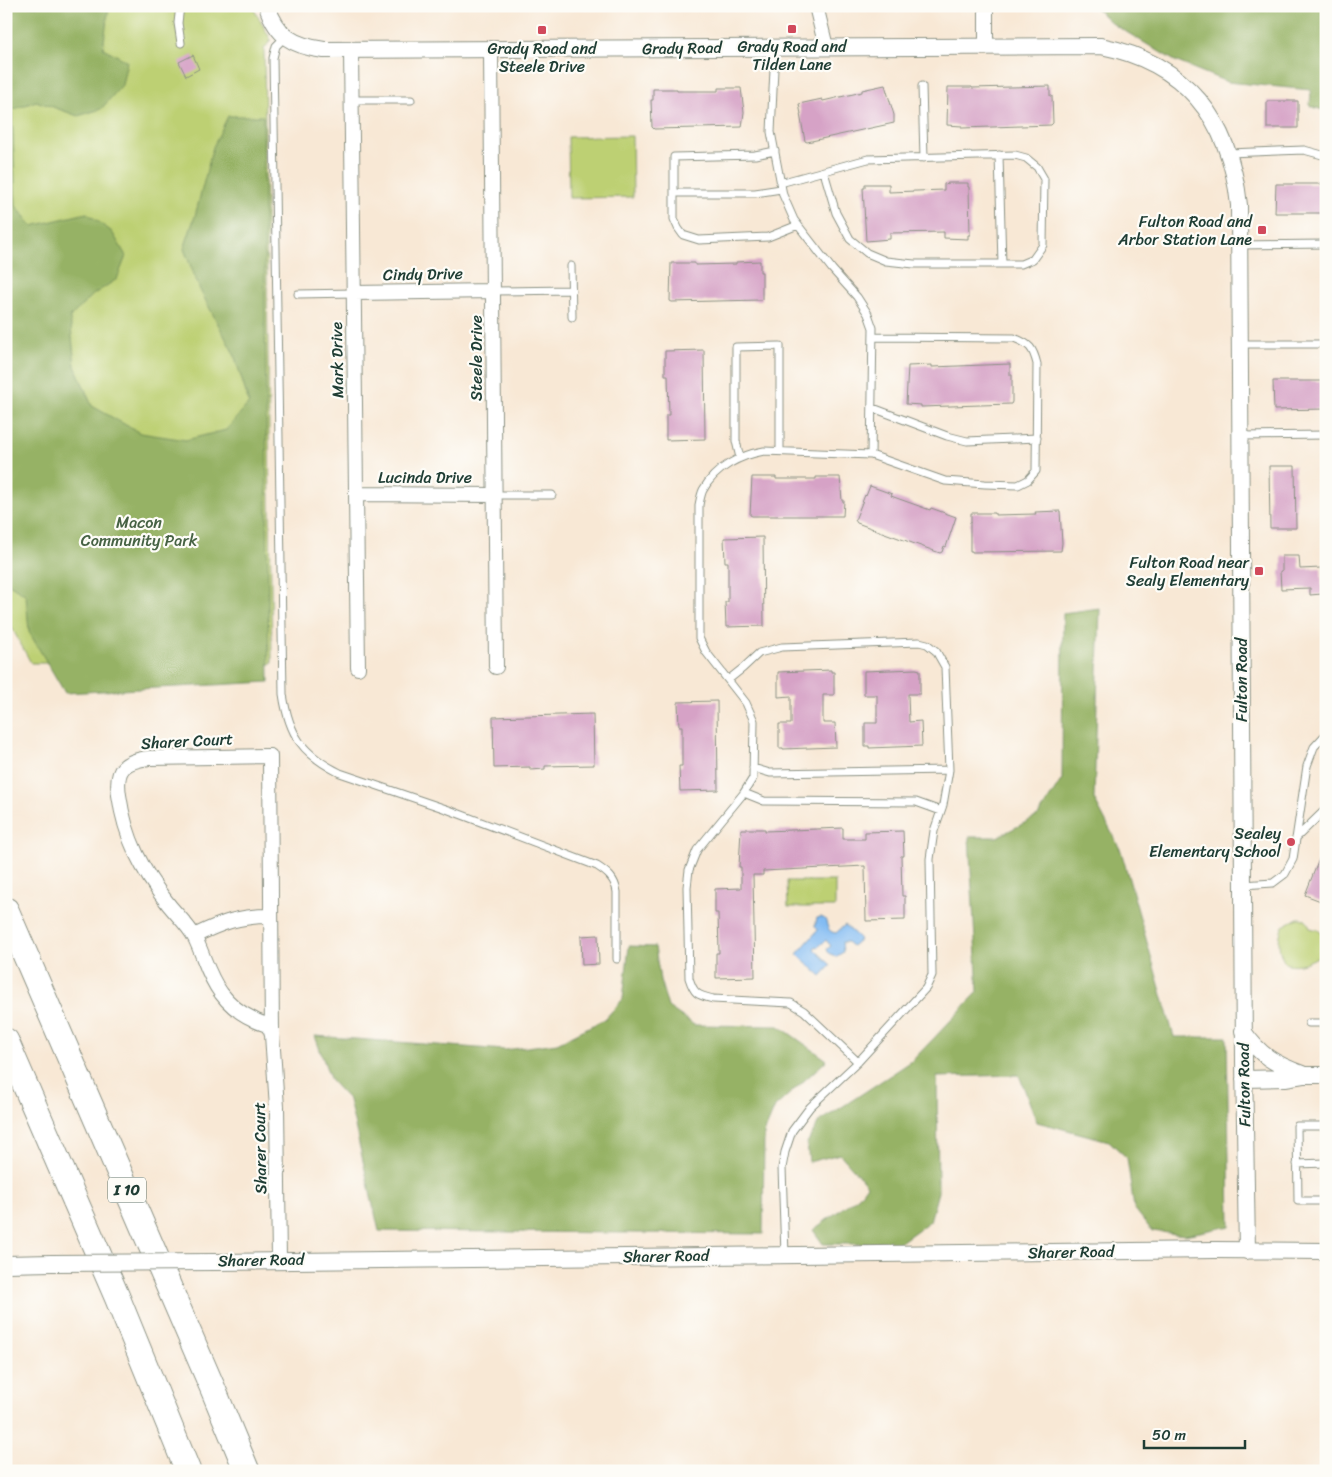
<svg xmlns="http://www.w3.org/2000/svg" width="1332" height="1477" font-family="Sriracha,sans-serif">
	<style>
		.green { fill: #bdd073; stroke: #6e8654 }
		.forest { fill: #96b265; stroke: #5a784c }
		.water { fill: #82bbf3; stroke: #507c94 }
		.building { fill: #d6a2c6 }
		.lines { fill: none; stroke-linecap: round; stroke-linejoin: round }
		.service-casing { stroke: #8c9284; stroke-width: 9 }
		.minor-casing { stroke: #8c9284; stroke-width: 16 }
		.tertiary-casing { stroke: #8c9284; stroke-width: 18 }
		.motorway-casing { stroke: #8c9284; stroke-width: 27 }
		.service { stroke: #fff; stroke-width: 7 }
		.minor { stroke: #fff; stroke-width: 14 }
		.tertiary { stroke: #fff; stroke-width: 16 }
		.motorway { stroke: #fff; stroke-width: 25 }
		.tertiary-bridge-casing { stroke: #8c9284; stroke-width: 18; stroke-linecap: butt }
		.tertiary-bridge { stroke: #fff; stroke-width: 16 }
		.poi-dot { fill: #d1495b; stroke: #fdfcf7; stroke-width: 2 }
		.labels { text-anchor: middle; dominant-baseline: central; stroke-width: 4.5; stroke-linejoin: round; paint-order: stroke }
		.shield { fill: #fdfcf7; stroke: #62766e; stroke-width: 1 }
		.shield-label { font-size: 15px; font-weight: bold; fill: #1f3d34 }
		.poi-label { font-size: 16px; fill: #1f3d34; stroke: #fdfcf7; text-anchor: end }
		.street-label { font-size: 16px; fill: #1f3d34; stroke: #fdfcf7 }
		.park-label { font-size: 16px; fill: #466244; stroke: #fdfcf7 }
	</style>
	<rect width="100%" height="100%" fill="#fdfcf7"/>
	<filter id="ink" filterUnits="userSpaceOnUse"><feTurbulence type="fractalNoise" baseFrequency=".02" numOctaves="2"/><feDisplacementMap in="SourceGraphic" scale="10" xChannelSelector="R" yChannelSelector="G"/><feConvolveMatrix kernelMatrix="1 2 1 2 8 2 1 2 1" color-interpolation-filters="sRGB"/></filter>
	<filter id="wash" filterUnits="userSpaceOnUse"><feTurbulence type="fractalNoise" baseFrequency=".0096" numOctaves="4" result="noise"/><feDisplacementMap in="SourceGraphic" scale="20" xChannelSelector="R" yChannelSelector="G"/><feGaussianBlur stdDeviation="1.12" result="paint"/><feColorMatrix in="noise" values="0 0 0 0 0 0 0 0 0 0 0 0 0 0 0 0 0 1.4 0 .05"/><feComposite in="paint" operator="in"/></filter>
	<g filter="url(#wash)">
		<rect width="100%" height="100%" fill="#f8e8d5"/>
		<!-- green -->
		<path class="green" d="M6 6H252L271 40 264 49 272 664 31 663 6 617Z
			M632 136 633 197 569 198 568 137Z
			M787 881H835V907H788Z
			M1298 918C1305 918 1308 921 1310 928L1318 930 1324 935 1326 940 1324 953C1313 960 1299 968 1285 963 1278 952 1277 938 1283 926Z"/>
		<!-- forest -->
		<path class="forest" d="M6 6H109L103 48 127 61 122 85 101 109 78 116 36 101 12 110 16 206 32 226 87 213 112 232 126 256 117 279 94 294 70 317 75 366 92 406 140 433 186 440 226 430 249 403 234 354 200 290 184 249 195 216 213 147 228 116H263L269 682 65 693 29 632 26 595 6 582Z
			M1093 6H1326V111L1310 106 1311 90 1227 82 1175 61 1113 24Z
			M1100 608 1094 799 1121 851 1174 1037H1227L1230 1226 1185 1235 1152 1231 1134 1208 1127 1158 1109 1141 1037 1122 1019 1075 937 1077 938 1192 930 1221 898 1244H823L813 1230 859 1196 867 1185 840 1154 809 1162 807 1143 819 1122 912 1061 978 992 969 837H997L1038 816 1062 779 1063 613Z
			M629 946 655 947 660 980 668 1007 694 1025 779 1026 827 1060 775 1107 764 1133 763 1234 379 1231 349 1100 331 1081 315 1036 505 1050 557 1043 605 1019 623 999Z"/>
		<!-- water -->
		<path class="water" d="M821 917 825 919C828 926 827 932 836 933L845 925 860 939 852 946 847 942H842L843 952 836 957 828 952 827 949 831 946 826 940 818 947 816 946 814 949 831 965 821 976 797 954 818 930 815 926 817 918Z"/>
		<g id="blocks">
			<!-- building -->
			<path class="building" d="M193 55 199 69 186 76 179 62Z
				M885 85 894 115V123L807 142 805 141 800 114H801L799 104 822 99 823 101 862 92V90Z
				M1050 86V96H1052L1053 123 1051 125 962 128V126L947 125 948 87H972V88Z
				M718 88H741L744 112 742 127 654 129 652 127 651 100H653V89H677V91H718Z
				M1267 101H1298V128H1267Z
				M949 183H968V187H969L970 235H968V239L944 238V232L890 233V239L866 241 863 188H865V184H889V192L944 190V184Z
				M1276 184H1326V213H1275Z
				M760 261V272H762V299L761 300 672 302 670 301 671 263H695V265L736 264V262Z
				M704 350 705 439 666 440V415H669L668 375H665V351Z
				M1010 364V375H1012V402L1011 404 921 407V405L906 404 908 366 932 365V367Z
				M1273 381H1326V409L1274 410Z
				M1269 466H1295L1296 528H1270Z
				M752 477H776V479H816V477H840L842 501H844L843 516H752L750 515Z
				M870 486 892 494 891 496 930 510 931 508 956 517 946 547 944 546 942 552 940 553 857 523 855 520 865 495 866 496Z
				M1060 511 1062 543 1061 551 972 552V551H970V522H971V513H995V515L1036 514 1035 512Z
				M763 537 764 626 726 627 725 602H728V562H725L724 538Z
				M1282 556H1299L1300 569 1321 568 1322 594 1310 595V588L1281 589 1280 571H1282Z
				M916 669 920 670V694H908L909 722 921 721 922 746 869 748V746H865V723H877V695H864V671Z
				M831 670V672H834V695H823V723H835L836 747 783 749V748H779V724H791V696L778 697V672Z
				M717 701 718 790 680 791 679 766H682V726H679L678 702Z
				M593 714 594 765 545 766V769L530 770V767L494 768 493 717Z
				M843 828V839H865V832L903 831 904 856H901L902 896H905V920L866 921 865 866 763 871V875H753L755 977 716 978V953H719L718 913H715V889L741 888V867H739L741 829H765V831Z
				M1325 844H1326V903L1305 895Z
				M598 935 599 964 582 965 581 936Z"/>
		</g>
	</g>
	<g filter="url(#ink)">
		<use href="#blocks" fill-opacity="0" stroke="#8c9284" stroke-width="1"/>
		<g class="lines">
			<!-- service casing -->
			<g class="service-casing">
				<path id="service" d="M180 6 178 23 181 43
					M285 37 276 46 273 58 283 694C289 735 302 754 340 773L449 810 597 866C608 873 615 879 617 892V959
					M775 48 771 132 783 195 794 220 832 269 857 297 868 314 873 328 871 455
					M922 86 924 158
					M352 100H411
					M775 151 755 155 674 157V219L678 228 683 235 699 240 768 237 798 225
					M1229 153 1304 150 1326 156
					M999 155 1002 264
					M780 183 868 159 1015 155 1026 158 1037 167 1044 179 1043 245 1033 259 1021 264H914L886 261 867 253 850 239 836 213 824 172
					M674 193H755L781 189
					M1240 245 1326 244
					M571 266 572 317
					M493 291 572 290
					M298 294 354 293
					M1240 344H1326
					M873 408 947 436 967 441 1037 438
					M1241 436 1326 435
					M740 458 736 441V347L780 346V451
					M494 495H552
					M728 680 743 668 759 653 782 647 919 642 927 644 936 651 945 667 949 770 943 805 934 831 930 859 932 975 926 988 858 1062 810 1107 792 1131 785 1152 782 1168 785 1255
					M753 768 770 773 949 770
					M744 793 764 801 916 802 941 811
					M1296 838 1326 809
					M1243 885 1273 883 1285 874 1293 859 1307 766 1314 747 1326 734
					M1309 1023H1326
					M858 1062 804 1011 791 1003 713 999C697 995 694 994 689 978L687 887 689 870 697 850 743 794 753 778 754 721 746 703 706 652 699 638V505C700 500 701 494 703 490 715 468 740 455 764 451L871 455 945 481 985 484 1018 485 1028 480 1036 471 1037 364C1033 348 1030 344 1014 338L873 337
					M1326 1126H1297L1298 1201H1326
					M1297 1164 1326 1163"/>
			</g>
			<!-- minor casing -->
			<g class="minor-casing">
				<path id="minor" d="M816 6 826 47
					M986 47V6
					M491 50 496 667
					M351 51 358 668
					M354 293 493 291
					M356 494 494 495
					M194 936C223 922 239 916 271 916
					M272 1035C271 1031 270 1028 267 1025 262 1023 257 1022 253 1019 240 1013 229 1004 221 993 208 976 204 956 195 938 189 926 177 915 169 905 142 871 125 838 119 795 115 769 124 761 149 758L270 756 272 1035 277 1107 279 1260"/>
			</g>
			<!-- tertiary casing -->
			<g class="tertiary-casing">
				<path id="tertiary" d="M267 6C277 37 294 46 324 50L1101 46C1187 63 1230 121 1239 205L1244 1061 1247 1251
					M1243 1031C1260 1056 1275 1064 1302 1074
					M1244 1079 1285 1078 1303 1075H1326
					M214 1262 1215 1250 1326 1251
					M6 1264 52 1263"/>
			</g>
			<!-- motorway casing -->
			<g class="motorway-casing">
				<path id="motorway" d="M6 910 213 1389 247 1471
					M6 1041 117 1297 188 1471"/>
			</g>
			<!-- service -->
			<use href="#service" class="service"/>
			<!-- minor -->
			<use href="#minor" class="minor"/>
			<!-- tertiary -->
			<use href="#tertiary" class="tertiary"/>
			<!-- motorway -->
			<use href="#motorway" class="motorway"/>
			<!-- tertiary-bridge casing -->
			<g class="tertiary-bridge-casing">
				<path id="tertiary-bridge" d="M52 1263 214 1262"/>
			</g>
			<!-- tertiary-bridge -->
			<use href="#tertiary-bridge" class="tertiary-bridge"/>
		</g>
	</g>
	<!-- markers -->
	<g class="poi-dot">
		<rect x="787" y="24" width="10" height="10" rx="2.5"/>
		<rect x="537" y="25" width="10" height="10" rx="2.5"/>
		<rect x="1257" y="225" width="10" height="10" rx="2.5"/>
		<rect x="1254" y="566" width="10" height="10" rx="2.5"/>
		<circle cx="1291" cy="842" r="5"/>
	</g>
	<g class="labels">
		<!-- shield labels -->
		<rect class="shield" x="108" y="1177.5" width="38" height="25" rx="4"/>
		<g class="shield-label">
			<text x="127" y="1190">I 10</text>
		</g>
		<!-- poi labels -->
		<g class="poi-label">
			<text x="792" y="46" text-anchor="middle">Grady Road and<tspan x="792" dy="18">Tilden Lane</tspan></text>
			<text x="542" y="48" text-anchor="middle">Grady Road and<tspan x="542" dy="18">Steele Drive</tspan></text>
			<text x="1252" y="221">Fulton Road and<tspan x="1252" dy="18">Arbor Station Lane</tspan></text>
			<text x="1249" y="562">Fulton Road near<tspan x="1249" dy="18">Sealy Elementary</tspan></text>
			<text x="1281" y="833">Sealey<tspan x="1281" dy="18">Elementary School</tspan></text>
		</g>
		<!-- street labels -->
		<g class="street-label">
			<text transform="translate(682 48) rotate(-1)">Grady Road</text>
			<text transform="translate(423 274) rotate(-1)">Cindy Drive</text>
			<text transform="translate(476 358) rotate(-90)">Steele Drive</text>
			<text transform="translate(337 360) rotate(-91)">Mark Drive</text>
			<text x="425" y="477">Lucinda Drive</text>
			<text transform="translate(1241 680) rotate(-90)">Fulton Road</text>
			<text transform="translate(187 741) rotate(-3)">Sharer Court</text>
			<text transform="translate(1244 1085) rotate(-91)">Fulton Road</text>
			<text transform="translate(260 1148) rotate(-91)">Sharer Court</text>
			<text transform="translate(1071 1252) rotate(-1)">Sharer Road</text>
			<text transform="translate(666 1256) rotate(-1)">Sharer Road</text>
			<text transform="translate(261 1260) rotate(-1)">Sharer Road</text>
		</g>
		<!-- park labels -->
		<g class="park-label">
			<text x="139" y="522">Macon<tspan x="139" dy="18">Community Park</tspan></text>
		</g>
	</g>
	<!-- margin -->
	<rect width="1332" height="1477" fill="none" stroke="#fdfcf7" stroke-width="25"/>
	<!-- scale -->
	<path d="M1144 1440v8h101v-8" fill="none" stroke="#1f3d34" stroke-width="2.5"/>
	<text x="1152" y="1440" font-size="15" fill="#1f3d34" stroke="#fdfcf7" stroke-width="4" paint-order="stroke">50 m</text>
</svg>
